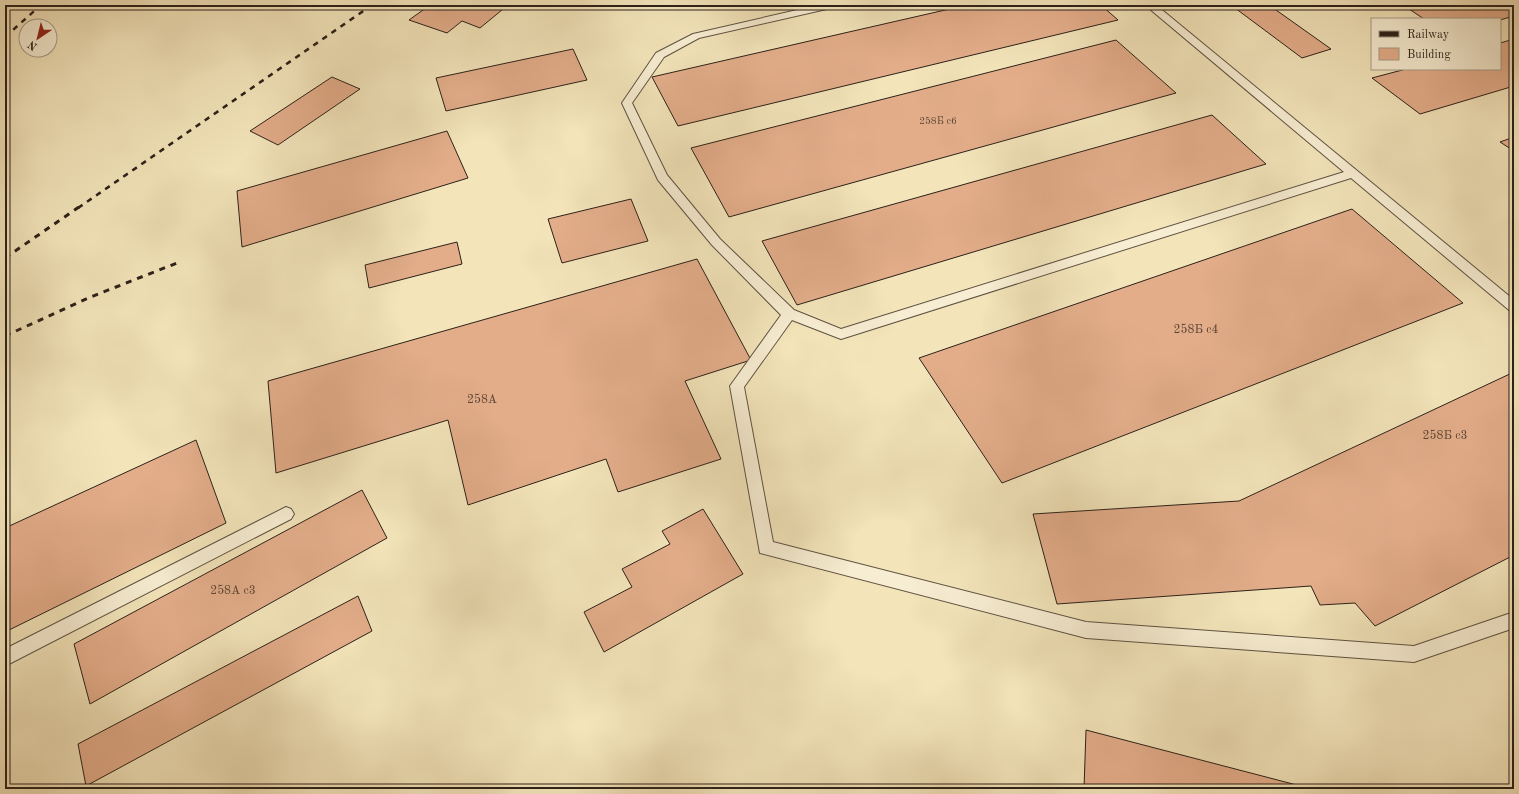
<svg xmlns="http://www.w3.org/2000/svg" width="1519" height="794" font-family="'Old Standard TT',serif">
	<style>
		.building { fill: #e3ad8a; stroke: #2c2119 }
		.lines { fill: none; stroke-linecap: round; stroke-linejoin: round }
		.lane-casing { stroke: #5e5241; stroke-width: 2 }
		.lane { fill: #f7edd2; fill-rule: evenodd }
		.rail-far1 { stroke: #2c2119; stroke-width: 2.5; stroke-dasharray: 5.5 5.5; stroke-linecap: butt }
		.rail { stroke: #2c2119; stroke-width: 3; stroke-dasharray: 6 6; stroke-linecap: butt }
		.labels { text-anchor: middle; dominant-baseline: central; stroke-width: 3; stroke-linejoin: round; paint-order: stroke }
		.far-number-label { font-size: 10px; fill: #5a4435 }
		.number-label { font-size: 12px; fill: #5a4435 }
	</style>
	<rect width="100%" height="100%" fill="#f3e4ba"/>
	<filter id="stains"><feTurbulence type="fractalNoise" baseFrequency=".005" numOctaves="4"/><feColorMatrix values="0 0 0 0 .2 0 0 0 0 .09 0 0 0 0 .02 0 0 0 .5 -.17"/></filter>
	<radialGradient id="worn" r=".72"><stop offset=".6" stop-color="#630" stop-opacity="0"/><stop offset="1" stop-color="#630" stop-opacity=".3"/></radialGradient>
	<!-- building -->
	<path class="building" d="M430 5H508L480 28 462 21 447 33 409 20Z
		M967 5H1101L1118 20 678 126 652 77Z
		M1245 5H1269L1331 49 1302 58 1235 8Z
		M1403 5H1514V16L1500 20 1424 19Z
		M1514 39V86L1420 114 1372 78 1406 69H1500V43Z
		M1116 40 1176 93 729 217 691 148Z
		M573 49 587 80 446 111 436 78Z
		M332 77 360 89 278 145 250 131Z
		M1212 115 1266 164 797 305 762 241Z
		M447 131 468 178 242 247 237 191Z
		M1514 137V151L1500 142Z
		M631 199 648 241 562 263 548 219Z
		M1352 209 1463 303 1002 483 919 358Z
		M457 242 462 264 369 288 365 265Z
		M697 259 751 360 685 381 721 459 618 492 606 459 468 505 448 420 276 473 268 381Z
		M1514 372V555L1375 626 1355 603 1320 605 1311 586 1057 604 1033 514 1239 501Z
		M196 440 226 523 5 632V528Z
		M362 490 387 538 90 704 74 644Z
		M703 509 743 574 604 652 584 612 632 587 622 569 670 544 662 531Z
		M358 596 372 631 86 786 78 744Z
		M1086 730 1312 789H1084Z"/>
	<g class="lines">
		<!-- lane casing -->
		<g class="lane-casing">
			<path id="lane" d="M819 5H836L831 8 699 38 664 57 632 103 667 175 720 239 794 310 841 329 1344 172 1145 5H1156L1514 300V312L1509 310 1351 178 841 339 792 320 744 387 773 542 1086 622 1414 646 1514 612V628L1414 662 1086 638 760 553 730 386 781 315 712 245 658 180 622 103 656 53 693 34Z
				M286 507 291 509 294 514 291 519 5 666V649Z"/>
		</g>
		<!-- lane -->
		<use href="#lane" class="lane"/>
		<!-- rail-far1 -->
		<path class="rail-far1" d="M5 37 41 5
			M78 208 372 5"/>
		<!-- rail -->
		<path class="rail" d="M5 258 79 207
			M5 336 88 298 177 263"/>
	</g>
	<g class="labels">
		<!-- far-number labels -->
		<g class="far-number-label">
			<text x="938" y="121">258Б с6</text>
		</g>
		<!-- number labels -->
		<g class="number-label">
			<text x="1196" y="330">258Б с4</text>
			<text x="482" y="400">258А</text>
			<text x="1445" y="436">258Б с3</text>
			<text x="233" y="591">258А с3</text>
		</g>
	</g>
	<!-- margin -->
	<rect width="1519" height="794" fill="none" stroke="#f3e4ba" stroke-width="20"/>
	<rect x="6" y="6" width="1507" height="782" fill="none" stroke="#2c2119" stroke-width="2"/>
	<rect x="10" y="10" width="1499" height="774" fill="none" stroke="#2c2119"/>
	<!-- legend -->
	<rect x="1371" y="18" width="130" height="52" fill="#f7edd2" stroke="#a69b88"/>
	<rect x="1379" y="31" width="20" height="6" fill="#2c2119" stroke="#a69b88"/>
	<text x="1407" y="38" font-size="12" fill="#2c2119">Railway</text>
	<rect x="1379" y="48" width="20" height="12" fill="#e3ad8a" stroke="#a69b88"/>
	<text x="1407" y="58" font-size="12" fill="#2c2119">Building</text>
	<!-- north arrow -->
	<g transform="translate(38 38) rotate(215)"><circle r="19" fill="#f7edd2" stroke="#a69b88"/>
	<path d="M0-3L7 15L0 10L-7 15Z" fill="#8f2418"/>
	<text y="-6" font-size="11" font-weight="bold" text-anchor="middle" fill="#2c2119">N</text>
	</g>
	<rect width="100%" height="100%" filter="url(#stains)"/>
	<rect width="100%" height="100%" fill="url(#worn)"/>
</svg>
